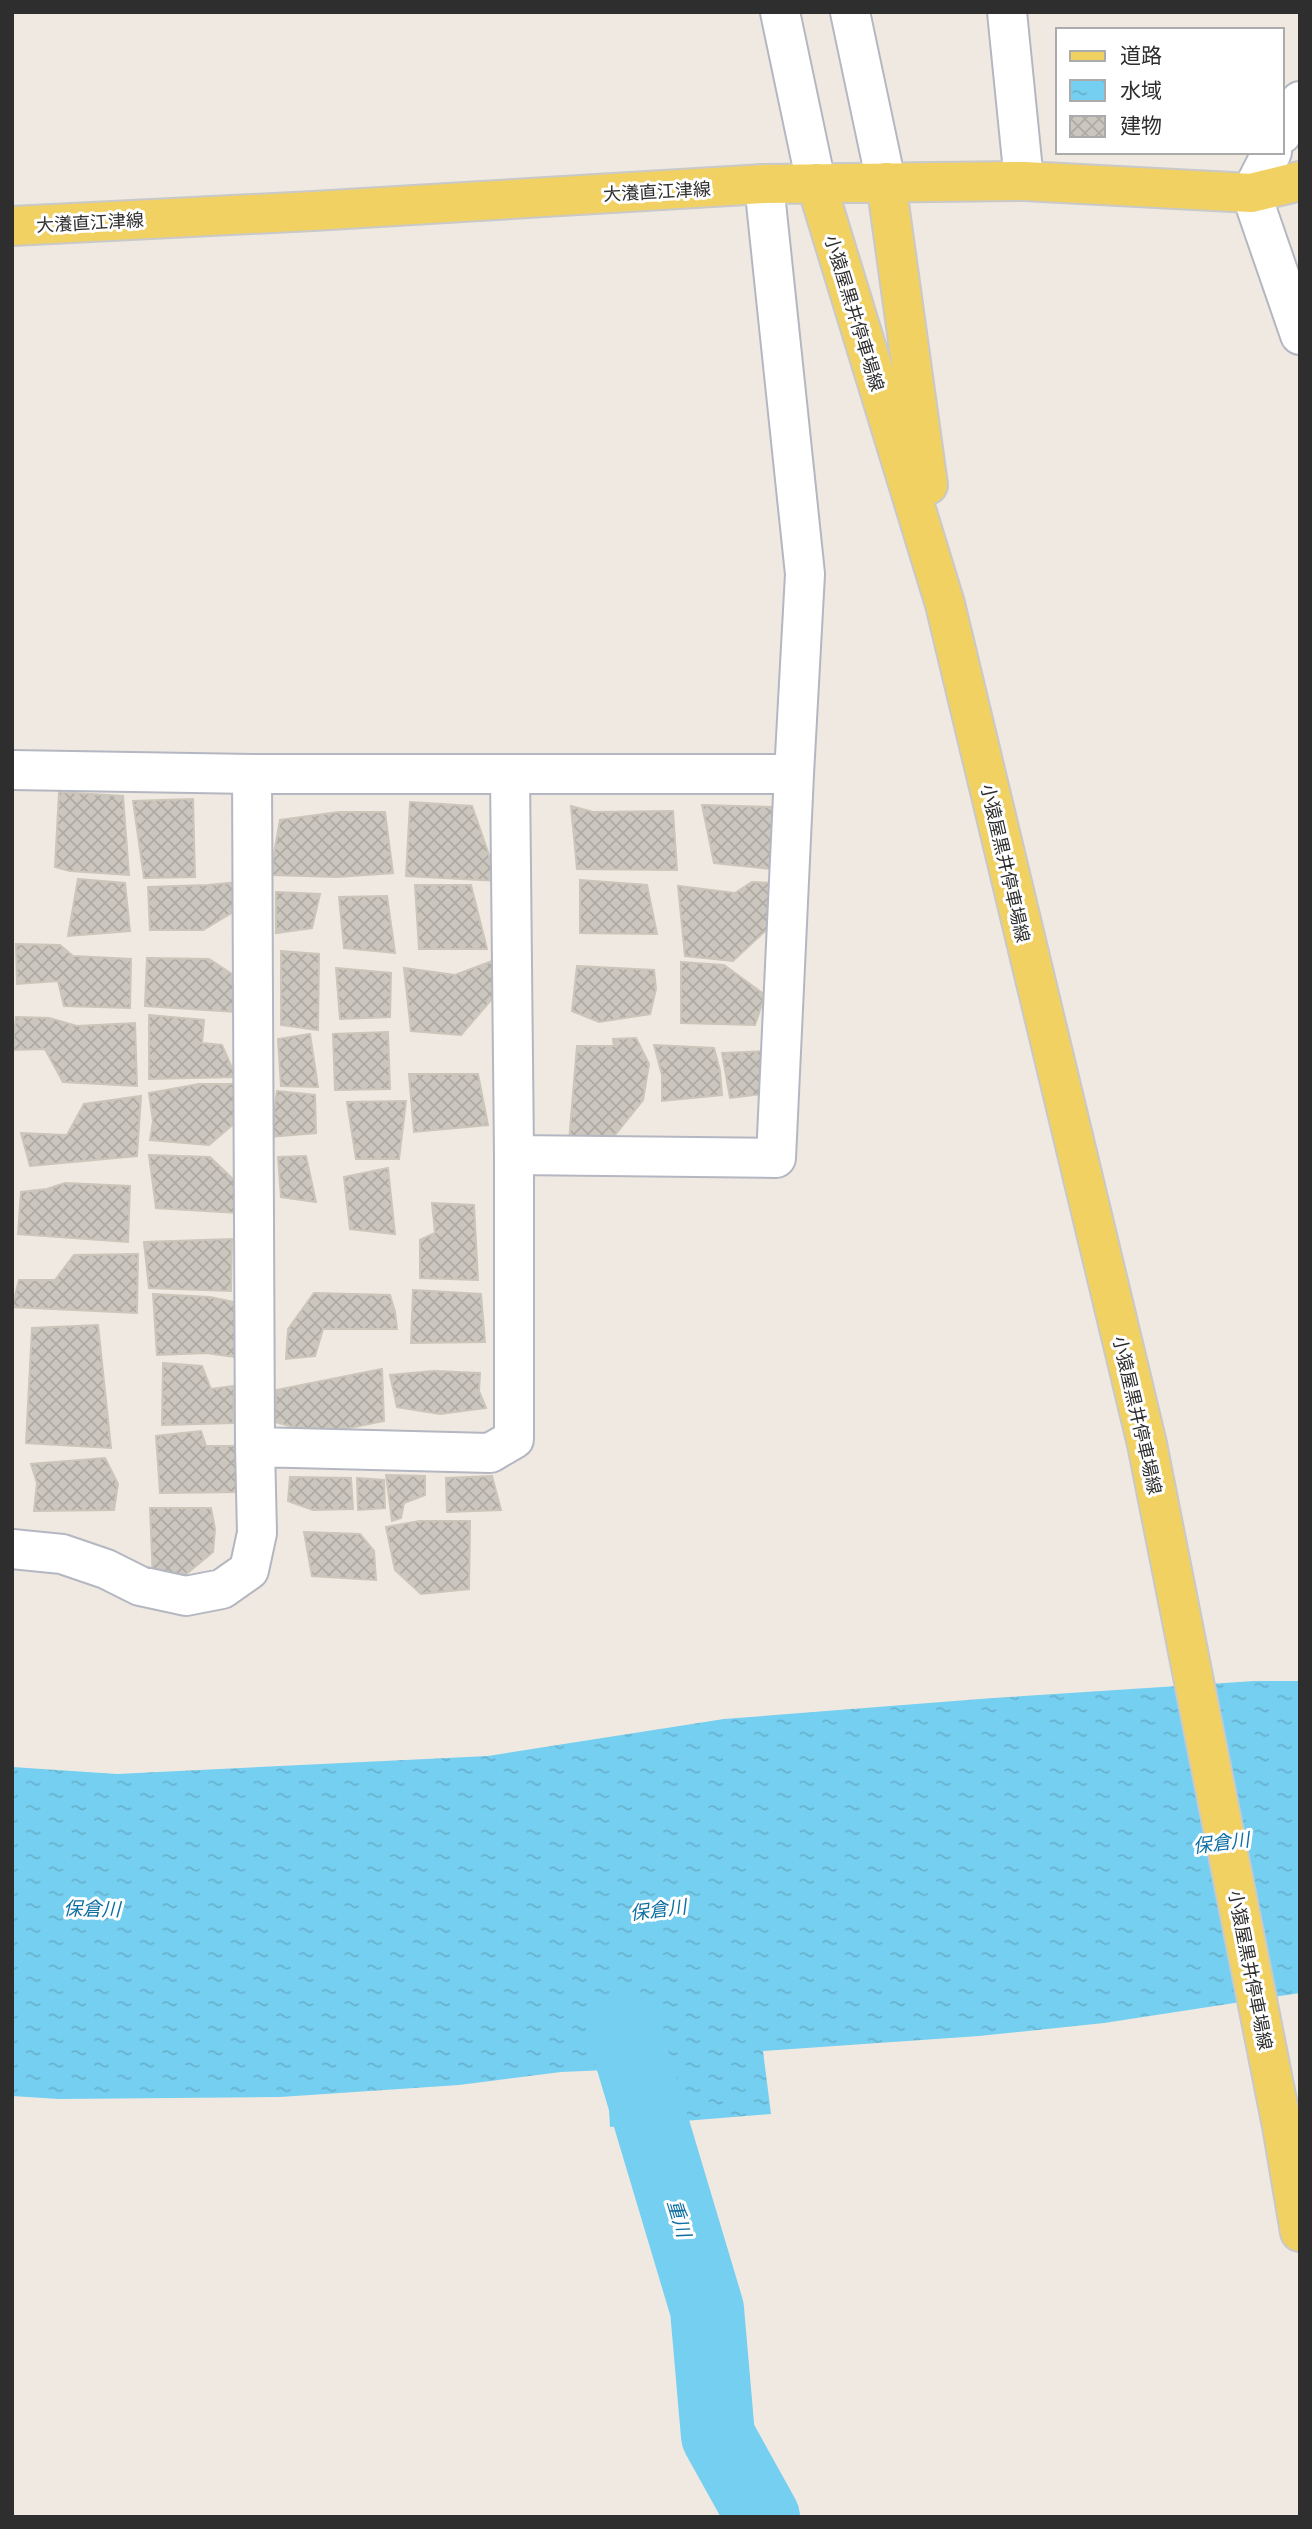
<svg xmlns="http://www.w3.org/2000/svg" width="1312" height="2529" font-family="Commissioner,'Noto Sans JP',sans-serif">
	<style>
		.water { fill: url(#water-ripples) }
		.lines { fill: none; stroke-linecap: round; stroke-linejoin: round }
		.river { stroke: #75cff0; stroke-width: 74 }
		.building { fill: url(#building-cross-hatch); stroke: #cbc5ba; stroke-width: 2 }
		.minor-casing { stroke: #b4b7c1; stroke-width: 42 }
		.major-casing { stroke: #c9c9c9; stroke-width: 42 }
		.minor { stroke: #fff; stroke-width: 38 }
		.major { stroke: #f2d163; stroke-width: 38 }
		.labels { text-anchor: middle; dominant-baseline: central; stroke-width: 6; stroke-linejoin: round; paint-order: stroke }
		.street-label { font-size: 18px; fill: #2e2e2e; stroke: #fff }
		.water-label { font-size: 19px; font-style: italic; fill: #0d6fa3; stroke: #fff }
	</style>
	<defs>
		<pattern id="water-ripples" width="26" height="14" patternUnits="userSpaceOnUse" patternTransform="scale(1.75)"><rect width="26" height="14" fill="#75cff0"/><path d="M2 4q2-2 4 0t4 0M15 11q2-2 4 0t4 0" fill="none" stroke="#66b2ce"/></pattern>
		<pattern id="building-cross-hatch" width="8" height="8" patternUnits="userSpaceOnUse" patternTransform="scale(1.75)"><rect width="8" height="8" fill="#cbc7bf"/><path d="M0 0l8 8M0 8l8-8" fill="none" stroke="#afaba4"/></pattern>
	</defs>
	<rect width="100%" height="100%" fill="#efe9e1"/>
	<!-- water -->
	<path class="water" d="M1255 1681H1300V1993L1104 2023 979 2036 763 2051 771 2114 610 2127 607 2070 561 2072 459 2085 280 2097 59 2099 12 2096V1767L117 1774 488 1756 724 1719 993 1698Z"/>
	<g class="lines">
		<!-- river -->
		<path class="river" d="M623 2028 707 2309 718 2436 763 2517"/>
	</g>
	<!-- building -->
	<path class="building" d="M59 792 123 796 129 875 70 871 55 867Z
		M193 799 195 877 144 878 133 801Z
		M410 802 472 806 498 881 406 876Z
		M702 805 772 807 780 870 714 863Z
		M571 806 593 812 673 811 677 870 577 869Z
		M339 812H385L393 873 337 877 272 875 271 870 280 820Z
		M78 879 125 883 130 931 68 936Z
		M580 880 647 885 657 934 580 933Z
		M237 882 240 908 203 930H150L148 887 208 885Z
		M752 882 772 883 776 921 733 961 685 956 678 886 735 893Z
		M415 885H471L487 949H419Z
		M276 892 320 894 312 928 276 933Z
		M387 896 395 953 344 948 339 897Z
		M16 944 60 945 73 956 131 959 130 1008 64 1006 58 981 17 984Z
		M281 951 319 954 318 1030 281 1025Z
		M147 958 209 959 238 978 236 1012 145 1006Z
		M495 960 498 992 461 1035 411 1031 404 968 455 975Z
		M681 962 724 965 765 995 755 1025 681 1023Z
		M577 966 654 970 656 989 650 1014 599 1022 572 1011Z
		M336 968 391 973 390 1017 340 1019Z
		M149 1015 204 1020 202 1043 222 1045 236 1077 149 1079Z
		M16 1017 49 1018 77 1026 135 1023 137 1086 63 1082 45 1049 12 1050Z
		M388 1032 390 1089 335 1090 333 1034Z
		M310 1034 318 1087 281 1086 278 1039Z
		M636 1038 649 1064 643 1100 607 1145 569 1142 577 1046H614L613 1039Z
		M654 1045 714 1048 720 1071 722 1095 662 1101V1075Z
		M767 1051 771 1093 730 1098 722 1053Z
		M409 1074H478L488 1125 414 1132Z
		M199 1084H243V1116L209 1145 150 1140 153 1121 149 1093Z
		M277 1091 315 1095 316 1133 270 1137Z
		M141 1096 137 1156 30 1166 21 1133 67 1135 84 1104Z
		M406 1101 399 1159H356L347 1102Z
		M149 1155 210 1157 238 1184V1213L156 1208Z
		M306 1156 316 1202 281 1197 278 1157Z
		M388 1168 395 1234 350 1229 344 1177Z
		M65 1183 130 1186 128 1242 18 1234 21 1192 47 1189Z
		M432 1203 474 1205 478 1280 420 1278V1240L435 1233Z
		M232 1239 231 1291 149 1288 144 1242Z
		M138 1254 137 1313 12 1307 19 1280H55L74 1255Z
		M413 1290 481 1294 485 1342 411 1343Z
		M314 1293 390 1295 395 1312 397 1329H323L315 1356 286 1359 288 1329Z
		M153 1294 210 1297 234 1302 236 1357 206 1353 157 1355Z
		M98 1325 111 1448 26 1443 32 1328Z
		M163 1363 202 1366 211 1389 234 1386 233 1423 162 1425Z
		M382 1369 384 1421 320 1434 275 1422 276 1390Z
		M434 1371 480 1373 479 1391 486 1408 440 1414 397 1407 390 1375Z
		M201 1431 206 1446H241V1492L160 1493 156 1436Z
		M105 1458 118 1484 114 1510 34 1511 37 1483 31 1464Z
		M386 1475 425 1476V1495L404 1503 401 1518 392 1521Z
		M492 1476 501 1510 447 1512 446 1478Z
		M290 1477 351 1478 353 1509 313 1510 288 1501Z
		M357 1478 384 1480 385 1508 358 1510Z
		M150 1508H211L215 1529 213 1552 185 1575 153 1579Z
		M420 1521H470L469 1589 421 1594 395 1570 386 1527Z
		M304 1532 360 1534 374 1551 376 1580 312 1576Z"/>
	<g class="lines">
		<!-- minor casing -->
		<g class="minor-casing">
			<path id="minor" d="M780 12 816 183
				M850 12 886 182
				M1007 12 1024 181
				M1282 134 1300 101
				M1272 152 1251 193 1300 335
				M764 184 805 574 794 774
				M12 770 252 774H794L776 1158 514 1155V1439L490 1453 255 1447 257 1533 249 1570 222 1589 186 1596 140 1586 106 1569 62 1554 12 1549
				M252 774 255 1447
				M510 774 514 1155"/>
		</g>
		<!-- major casing -->
		<g class="major-casing">
			<path id="major" d="M886 182 928 485
				M816 183 945 604 1147 1444 1282 2126 1300 2232
				M12 226 313 211 764 184 1024 181 1251 193 1300 181"/>
		</g>
		<!-- minor -->
		<use href="#minor" class="minor"/>
		<!-- major -->
		<use href="#major" class="major"/>
	</g>
	<g class="labels">
		<!-- street labels -->
		<g class="street-label">
			<text transform="translate(657 191) rotate(-3)">大瀁直江津線</text>
			<text transform="translate(90 222) rotate(-3)">大瀁直江津線</text>
			<text transform="translate(855 313) rotate(73)">小猿屋黒井停車場線</text>
			<text transform="translate(1006 863) rotate(77)">小猿屋黒井停車場線</text>
			<text transform="translate(1138 1415) rotate(77)">小猿屋黒井停車場線</text>
			<text transform="translate(1251 1970) rotate(79)">小猿屋黒井停車場線</text>
		</g>
		<!-- water labels -->
		<g class="water-label">
			<text transform="translate(1221 1842) rotate(-7)">保倉川</text>
			<text transform="translate(92 1908) rotate(1)">保倉川</text>
			<text transform="translate(658 1909) rotate(-7)">保倉川</text>
			<text transform="translate(680 2218) rotate(73)">重川</text>
		</g>
	</g>
	<!-- border -->
	<rect width="1312" height="2529" fill="none" stroke="#2e2e2e" stroke-width="28"/>
	<!-- legend -->
	<rect x="1056" y="28" width="228" height="126" fill="#ffffff" stroke="#ababab" stroke-width="2"/>
	<rect x="1070" y="51" width="35" height="10" fill="#f2d163" stroke="#ababab" stroke-width="2"/>
	<text x="1120" y="63" font-size="21" fill="#2e2e2e">道路</text>
	<rect x="1070" y="80" width="35" height="21" fill="url(#water-ripples)" stroke="#ababab" stroke-width="2"/>
	<text x="1120" y="98" font-size="21" fill="#2e2e2e">水域</text>
	<rect x="1070" y="116" width="35" height="21" fill="url(#building-cross-hatch)" stroke="#ababab" stroke-width="2"/>
	<text x="1120" y="133" font-size="21" fill="#2e2e2e">建物</text>
</svg>
